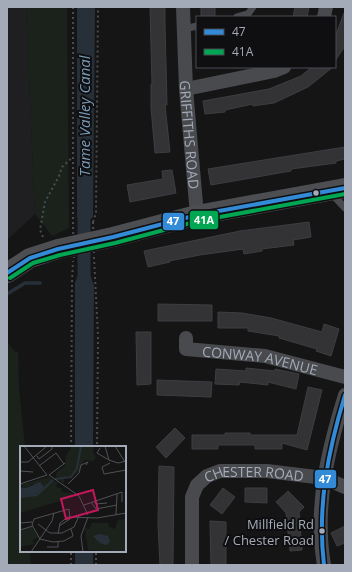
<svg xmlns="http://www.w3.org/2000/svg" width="352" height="572" font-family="'Open Sans',sans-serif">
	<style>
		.built { fill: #1f1f21 }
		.green { fill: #1b221c }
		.water { fill: #273038 }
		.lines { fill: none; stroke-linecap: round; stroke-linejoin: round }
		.stream { stroke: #273038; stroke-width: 3.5 }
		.canal { stroke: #273038; stroke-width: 13 }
		.building { fill: #333335; stroke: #3d3e42 }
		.path { stroke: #4a4c50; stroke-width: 2; stroke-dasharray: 2 3; stroke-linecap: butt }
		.lane { stroke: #494a4e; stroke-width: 7 }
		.street { stroke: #494a4e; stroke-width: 14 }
		.secondary { stroke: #4d4e52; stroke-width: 20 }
		.path-bridge { stroke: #4a4c50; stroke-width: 2; stroke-dasharray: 2 3; stroke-linecap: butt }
		.bus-1-casing { stroke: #0f0f11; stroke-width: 7 }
		.bus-2-casing { stroke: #0f0f11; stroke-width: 7 }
		.bus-1 { stroke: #338bd7; stroke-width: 4 }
		.bus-2 { stroke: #00a651; stroke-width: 4 }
		.bus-dot { fill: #a4abb8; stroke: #0f0f11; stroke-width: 1.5 }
		.labels { text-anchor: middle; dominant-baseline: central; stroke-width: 4; stroke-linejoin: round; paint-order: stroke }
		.bus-label { font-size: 13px; fill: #a4abb8; stroke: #0f0f11; text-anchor: end }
		.street-label { font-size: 14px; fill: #a4abb8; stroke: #0f0f11 }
		.water-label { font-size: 15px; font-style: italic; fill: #789ab6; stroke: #0f0f11 }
		.inset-river { fill: none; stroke: #273038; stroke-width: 2 }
		.inset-road { fill: none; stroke: #4e5156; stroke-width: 1 }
		.view { fill: #c2185b; fill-opacity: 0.15; stroke: #c2185b; stroke-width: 2 }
		.inset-edge { fill: none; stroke: #a4abb8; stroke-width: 2 }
		.line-badge { stroke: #0f0f11; stroke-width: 1.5 }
		.badge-label { font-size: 11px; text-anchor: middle; font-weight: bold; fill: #fff }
	</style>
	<rect width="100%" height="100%" fill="#151515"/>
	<!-- built -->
	<path class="built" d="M7 7H26L35 214 7 240Z"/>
	<!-- green -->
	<path class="green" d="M26 7H67L69 228 52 236 35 214Z
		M7 342 15 352H18L19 387 25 447H21V551H30L31 565H7Z"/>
	<!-- water -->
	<path class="water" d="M77 7H95L93 217 84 224 77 217Z
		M84 256C90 264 89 275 94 285L93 447H75V283C79 274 79 264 84 256Z
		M75 551H93V565H75Z"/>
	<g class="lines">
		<!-- stream -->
		<path class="stream" d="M7 294 25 283H40"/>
		<!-- canal -->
		<path class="canal" d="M84 273V207"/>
	</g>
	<!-- building -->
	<path class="building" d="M150 7H165V23L167 105H165L170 152 155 153 151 108V84H152Z
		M201 7H215V17H201Z
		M295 7H309L307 17H293Z
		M344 13 345 46 335 61V37Z
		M312 67H333L308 87 274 103 253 106V104L225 110V112L205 114 203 101 269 89 301 76Z
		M345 147V159L336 161V163L291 169V171L211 185 208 169Z
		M172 170 176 193 130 202 127 185 163 179 162 171Z
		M309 222 311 237 293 240 294 245 262 249V251L244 254 243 249 200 255 169 261 170 262 148 267 144 251 240 231Z
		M158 304 212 305V321H158Z
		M218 312 242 313 271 318 322 332 324 324 339 329 331 356 316 351 317 349 279 338V336L248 331V328H218Z
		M136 332H151V384L137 385Z
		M246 368 275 371V369L299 374 296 389 268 382V385L240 382 239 385 215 384 216 369 246 371Z
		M157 380 212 382 211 397 157 395Z
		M308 387 322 390 307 450 282 443V449H255V445H218V449H192V435H225V433H250V435H297Z
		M175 428 185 438 166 458 156 447Z
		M159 466 174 467 173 565H160L158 524Z
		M223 488 235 497 222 514 210 505Z
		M245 488H267V503L245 502Z
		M288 491 304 507 299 512 302 550 290 551 286 513 276 502Z
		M210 521 226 522V565H211Z
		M345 526V543L337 546 331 533Z"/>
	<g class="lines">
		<!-- path -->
		<path class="path" d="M73 7V227
			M93 222 96 213 98 7
			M43 237 40 230 45 202 59 176 62 167 73 157
			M94 257 98 336 97 447
			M71 447 72 282 73 261
			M71 565V551
			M96 565V551"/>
		<!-- lane -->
		<path class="lane" d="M237 17 248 14 253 7
			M184 29 197 26
			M331 193 345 208"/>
		<!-- street -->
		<g class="street">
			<path id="s1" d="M183 7 186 89 197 215"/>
			<path d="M324 17 326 7"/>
			<path d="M186 89 274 71 284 67"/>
			<path id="s2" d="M186 338V349L265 356 345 377"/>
			<path id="s3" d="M192 565V497L197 485 207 476 220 471H267L324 478 345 487"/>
			<path d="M324 565C314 507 328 450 345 395"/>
		</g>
		<!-- secondary -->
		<path class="secondary" d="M7 273 30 258 58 249 113 237 197 215 345 188"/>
		<!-- path-bridge -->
		<path class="path-bridge" d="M93 222 94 253
			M73 227 74 258"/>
		<!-- bus-1 casing -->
		<g class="bus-1-casing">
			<path id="bus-1" d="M7 273 30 258 58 249 113 237 197 215 345 188
				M324 565C317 506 328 451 345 395"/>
		</g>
		<!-- bus-2 casing -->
		<g class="bus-2-casing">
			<path id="bus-2" d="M10 278 33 263 60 255 115 243 198 221 345 194"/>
		</g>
		<!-- bus-1 -->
		<use href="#bus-1" class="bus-1"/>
		<!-- bus-2 -->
		<use href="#bus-2" class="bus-2"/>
	</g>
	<!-- markers -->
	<g class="bus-dot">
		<circle cx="316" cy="193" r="3.5"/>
		<circle cx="322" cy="531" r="3.5"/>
	</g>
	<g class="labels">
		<!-- bus labels -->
		<g class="bus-label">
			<text x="314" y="524">Millfield Rd<tspan x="314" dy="16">/ Chester Road</tspan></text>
		</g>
		<!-- street labels -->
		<g class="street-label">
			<text stroke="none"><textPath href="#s1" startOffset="128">GRIFFITHS ROAD</textPath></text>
			<text stroke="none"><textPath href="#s2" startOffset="86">CONWAY AVENUE</textPath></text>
			<text stroke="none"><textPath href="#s3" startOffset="142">CHESTER ROAD</textPath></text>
		</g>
		<!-- water labels -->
		<g class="water-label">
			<text transform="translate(84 116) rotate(-90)">Tame Valley Canal</text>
		</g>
	</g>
	<!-- overview -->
	<g transform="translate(20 446)">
		<rect width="106" height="106" fill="#151515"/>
		<path d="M52 0H60V3L62 0H74L73 8 76 10 74 15 64 14 57 27 44 33V38L36 30 37 26 45 20 46 10ZM29 31 38 37 36 41 41 42 42 46 52 47 53 51 0 67V50L8 49 14 37 6 42 0 39ZM106 73V105L68 104 65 82 69 83 72 77H88L89 81 95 83 98 74ZM12 81 18 91 12 95 15 98 0 101V85Z" fill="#1b221c"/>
		<path d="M20 36 24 41 15 49 0 50V41L6 42ZM79 88 88 90 90 96 86 99 80 97 73 90Z" fill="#273038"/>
		<path class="inset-river" d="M35 33 51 31 57 22 61 0M0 51 17 49 33 34"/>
		<path class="inset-road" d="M4 0 27 29M85 0 89 14M95 0 105 16M80 2 77 7 89 14 98 17 106 15M17 10 19 13 32 3V0M0 16H8L27 0M90 17 82 21 84 28 106 24M19 20 36 7 44 18M0 25 13 26M29 29 59 50 68 69M29 29 45 17M0 38 27 29M48 38 59 27 61 19 68 16 66 19M74 55 76 58 87 57M71 56 76 63 97 59M64 59 102 46V56M96 69 97 48M0 77 12 76M18 78 30 87H42L54 81 59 70M0 84 13 80M38 88 40 77 48 71 77 72 106 67M20 93 12 79 14 73 49 63 50 73 39 80M20 93 33 96 44 95 53 90 51 83M27 101H38V96M11 106 32 75 34 67M63 106 61 90 68 71"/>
		<path class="view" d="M73 44 78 64 46 73 41 53Z"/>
		<rect width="106" height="106" class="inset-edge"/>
	</g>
	<g class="line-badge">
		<rect x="189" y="210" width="30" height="20" rx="4" fill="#00a651"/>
		<rect x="162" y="212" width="23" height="19" rx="4" fill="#338bd7"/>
		<rect x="314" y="469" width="23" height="20" rx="4" fill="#338bd7"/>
	</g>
	<g class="badge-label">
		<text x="204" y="224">41A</text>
		<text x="173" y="225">47</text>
		<text x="325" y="483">47</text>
	</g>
	<!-- border -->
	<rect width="352" height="572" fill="none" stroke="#a4abb8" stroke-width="16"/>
	<!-- legend -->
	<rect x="196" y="16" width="140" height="52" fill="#0f0f11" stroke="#4b4d54"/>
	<rect x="204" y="29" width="20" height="6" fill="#338bd7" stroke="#4b4d54"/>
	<text x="232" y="36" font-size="12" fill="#a4abb8">47</text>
	<rect x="204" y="49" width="20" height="6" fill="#00a651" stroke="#4b4d54"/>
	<text x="232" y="56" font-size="12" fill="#a4abb8">41A</text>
</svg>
